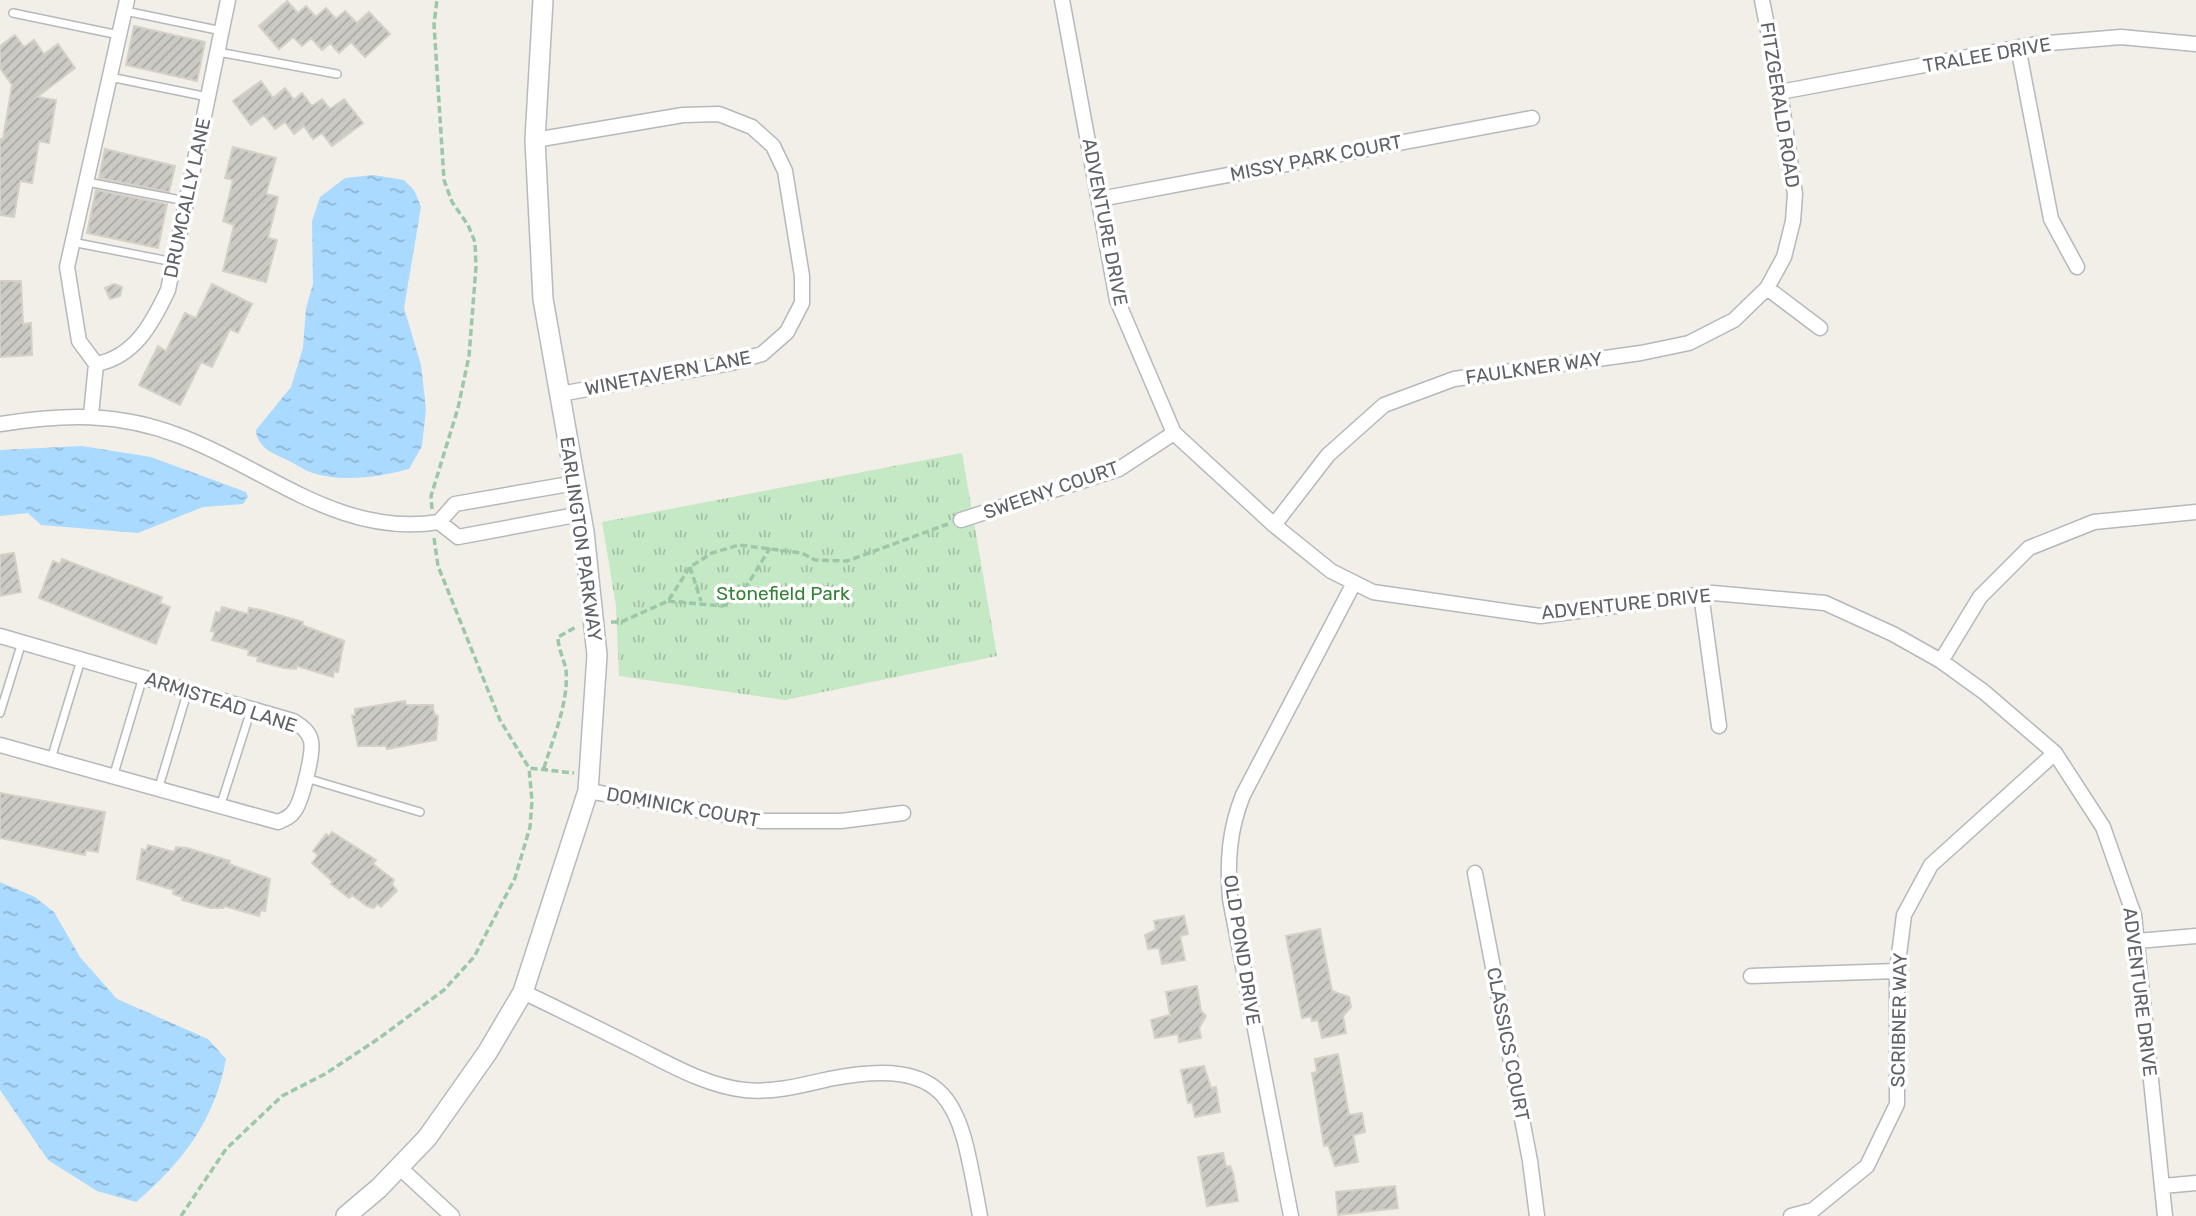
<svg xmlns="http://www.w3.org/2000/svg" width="2196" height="1216" font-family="Rubik,sans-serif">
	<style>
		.park { fill: url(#park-tufts) }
		.water { fill: url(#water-ripples) }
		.building { fill: url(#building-hatch); stroke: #d6d1c6; stroke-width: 2 }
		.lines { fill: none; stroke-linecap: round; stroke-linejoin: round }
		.lane-casing { stroke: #b5b8bc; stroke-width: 10 }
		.street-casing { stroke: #b5b8bc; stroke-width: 17 }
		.secondary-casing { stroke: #b6babf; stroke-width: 22 }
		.path { stroke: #9cc7a9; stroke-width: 3.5; stroke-dasharray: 7 3.5; stroke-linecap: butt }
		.lane { stroke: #fff; stroke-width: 7 }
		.street { stroke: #fff; stroke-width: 14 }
		.secondary { stroke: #fff; stroke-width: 19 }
		.labels { text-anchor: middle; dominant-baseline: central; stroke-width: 7; stroke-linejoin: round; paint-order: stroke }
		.street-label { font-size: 19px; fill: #5f6368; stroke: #fff }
		.park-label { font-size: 19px; fill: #348238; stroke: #fff }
	</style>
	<defs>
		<pattern id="park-tufts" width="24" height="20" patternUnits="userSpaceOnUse" patternTransform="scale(1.75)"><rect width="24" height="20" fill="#c5e8c5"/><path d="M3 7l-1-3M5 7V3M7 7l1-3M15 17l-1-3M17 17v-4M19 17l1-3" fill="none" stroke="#a3c0a4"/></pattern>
		<pattern id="water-ripples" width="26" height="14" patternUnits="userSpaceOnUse" patternTransform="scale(1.75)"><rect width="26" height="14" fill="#aadaff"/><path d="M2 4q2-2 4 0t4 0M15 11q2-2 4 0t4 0" fill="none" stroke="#8eb4d2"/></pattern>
		<pattern id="building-hatch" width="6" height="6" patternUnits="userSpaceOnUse" patternTransform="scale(1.75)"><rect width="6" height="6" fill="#cccac5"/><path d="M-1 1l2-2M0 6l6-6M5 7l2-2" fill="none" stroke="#a9a8a4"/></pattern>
	</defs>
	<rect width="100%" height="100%" fill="#f1efe8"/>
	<!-- park -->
	<path class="park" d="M962 453 997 656 785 700 619 676 616 606 602 522Z"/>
	<!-- water -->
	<path class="water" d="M373 175 404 180 414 190 421 207 404 308 421 365 426 409 422 446 409 469C379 477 340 483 310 472 302 469 294 463 285 459 272 453 257 447 256 430L291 387 303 348 306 308 313 284 312 221 320 197 345 178Z
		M82 446 151 457 246 492 248 497 243 504 203 507 138 533 41 525 28 513 0 516V450Z
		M0 882 35 897 54 912 80 957 117 999 208 1039 226 1059C215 1120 182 1163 136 1202L97 1191 48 1160 0 1090Z"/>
	<!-- building -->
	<path class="building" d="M287 1 298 13 306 6 316 17 326 8 336 19 345 11 357 23 369 12 390 34 365 57 351 42 339 53 330 43 322 50 311 38 302 46 293 37 279 49 259 26Z
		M134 26 205 42 197 81 126 65Z
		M15 35 24 47 34 40 44 54 58 44 75 68 37 97 56 100 49 143 39 141 32 183 20 181 14 217 0 215V139H3L12 85 0 68V46Z
		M261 81 273 98 285 88 294 100 302 93 312 106 322 99 330 109 344 99 363 123 332 146 322 133 313 139 304 126 294 134 285 122 275 129 264 115 251 125 233 101Z
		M233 147 276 158 266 194 278 197 268 238 277 240 266 282 223 271 234 225 223 221 233 180 225 178Z
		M105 149 175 166 169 192 99 178Z
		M96 190 167 204 158 248 87 233Z
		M0 281H21L23 324 31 323 32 355 0 357Z
		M114 284 122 287 120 296 110 299 105 288Z
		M212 284 252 304 238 333 230 329 212 367 201 362 180 405 139 385 158 346 166 351 185 313 196 318Z
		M14 553 21 592 0 596V555Z
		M62 559 162 597 160 603 170 607 156 644 39 598 53 561 60 564Z
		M222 607 248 614 249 608 261 610 303 622 302 625 344 641 338 672 334 671 333 677 297 666 296 669 284 668 257 661 258 657 248 655 249 650 212 640 215 632 211 631 216 612 220 613Z
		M405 701 406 705H433L434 714 438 716 436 740 387 749 386 746H358L352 716 355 715V709Z
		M0 793 105 812 98 852 86 850 85 855 0 838Z
		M332 832 376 860 373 864 394 880 392 884 397 891 381 907 377 904 374 908 367 906 352 895 349 898 331 884 333 882 312 863 318 855 313 851 326 834 329 836Z
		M148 845 174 852 176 847 187 848 230 861 229 864 270 879 265 911 261 910 259 916 224 906 223 908H211L182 900 183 897 173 894 174 890 137 879 142 849 146 851Z
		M1184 916 1188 934 1180 936 1185 960 1162 964 1159 948 1148 949 1145 935 1156 930 1154 921Z
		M1320 929 1332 991 1349 997 1351 1007 1343 1016 1346 1033 1322 1038 1318 1020 1312 1021 1311 1016 1302 1018 1286 936Z
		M1197 986 1201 1011 1206 1016 1199 1028 1201 1038 1179 1042 1178 1034 1155 1038 1151 1020 1170 1015 1166 992Z
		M1338 1054 1349 1115 1362 1113 1365 1132 1353 1135 1358 1162 1335 1166 1328 1145 1324 1146 1312 1073 1317 1072 1315 1059Z
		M1204 1066 1211 1088 1216 1087 1220 1112 1195 1117 1192 1102 1188 1103 1181 1070Z
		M1223 1153 1226 1167 1230 1166 1233 1173 1238 1201 1207 1206 1198 1157Z
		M1395 1186 1398 1208 1338 1215 1336 1192Z"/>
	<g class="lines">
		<!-- lane casing -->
		<g class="lane-casing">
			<path id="lane" d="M125 11 222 31
				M13 13 119 35
				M218 52 337 74
				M110 77 208 97
				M87 182 186 201
				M72 242 174 262
				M0 713 22 642
				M51 759 81 660
				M113 777 143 677
				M306 778 420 812
				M158 790 188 690
				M220 807 251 710"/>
		</g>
		<!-- street casing -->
		<g class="street-casing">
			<path id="street" d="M1062 0 1117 300 1174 433 1274 525 1331 571 1373 592 1540 616 1713 593 1825 603 1893 634 1941 661 1984 692 2055 753 2103 827 2134 915 2165 1216
				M2018 47 2051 219 2077 267
				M1780 92 2037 44 2121 37 2196 44
				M535 140 683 115 719 114 752 127 773 146 785 171 802 276V303L787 332 762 354 731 363 560 394
				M1100 199 1532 118
				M1767 288 1820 328
				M96 364C135 357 153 322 168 290L228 0
				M96 364 79 341 67 267 127 0
				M91 415 96 364
				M0 424C64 414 118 412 180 436 266 468 340 538 439 522L455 504 575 483
				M961 520 1119 469 1174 433
				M439 522 458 537 581 514
				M1274 525 1328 455 1384 405 1454 379 1641 353 1689 343 1734 320 1767 288 1784 257 1793 221 1795 194 1780 92 1762 0
				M1701 594 1719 726
				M0 636 293 721C301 726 309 731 311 741 314 752 302 800 295 810 291 817 285 819 278 822L0 745
				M1941 661 1980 597 2029 548 2094 522 2196 512
				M588 791 762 821H841L903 813
				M1475 873 1530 1161 1537 1216
				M2137 941 2196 936
				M1751 976 1897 971
				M523 992C561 1010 599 1029 637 1048 671 1065 707 1086 745 1090 773 1093 803 1085 829 1079 958 1054 960 1110 980 1216
				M399 1167 452 1216
				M2163 1186 2196 1183
				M1291 1216 1230 899C1227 862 1229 830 1243 795L1354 583
				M1791 1216 1813 1210 1867 1166 1897 1104V971L1904 915 1931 865 2055 753"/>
		</g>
		<!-- secondary casing -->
		<g class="secondary-casing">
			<path id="secondary" d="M346 1216 379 1188 427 1138 487 1053 523 992 588 791 597 655 584 532 543 299 535 140 543 0"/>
		</g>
		<!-- path -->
		<path class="path" d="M432 509 431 496 458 408 469 356 476 267 475 242 468 225 452 202 444 180 434 24 437 0
			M434 538 438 566 500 720 529 768 574 773
			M690 567 701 601
			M668 601 722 606 738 600 770 548
			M611 622H621L668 601 690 567 712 553 739 545 802 553 815 560 847 561 948 524
			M544 768C553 738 569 702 566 670 564 659 558 649 558 637L576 627
			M181 1216 226 1149 282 1096 325 1074 378 1039 444 990 474 957 515 878 530 827 532 801 529 768"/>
		<!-- lane -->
		<use href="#lane" class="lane"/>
		<!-- street -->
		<use href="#street" class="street"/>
		<!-- secondary -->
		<use href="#secondary" class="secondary"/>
	</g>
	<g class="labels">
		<!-- street labels -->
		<g class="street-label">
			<text transform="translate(1987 55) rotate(-10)">TRALEE DRIVE</text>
			<text transform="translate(1780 105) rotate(81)">FITZGERALD ROAD</text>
			<text transform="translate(1316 158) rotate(-11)">MISSY PARK COURT</text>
			<text transform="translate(187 198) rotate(-78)">DRUMCALLY LANE</text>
			<text transform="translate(1105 222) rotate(79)">ADVENTURE DRIVE</text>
			<text transform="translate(1534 368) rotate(-8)">FAULKNER WAY</text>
			<text transform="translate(668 373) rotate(-11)">WINETAVERN LANE</text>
			<text transform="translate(1051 490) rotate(-19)">SWEENY COURT</text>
			<text transform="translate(581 539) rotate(82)">EARLINGTON PARKWAY</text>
			<text transform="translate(1626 604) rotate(-6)">ADVENTURE DRIVE</text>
			<text transform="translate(221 702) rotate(18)">ARMISTEAD LANE</text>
			<text transform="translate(683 807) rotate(10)">DOMINICK COURT</text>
			<text transform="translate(1242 950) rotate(81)">OLD POND DRIVE</text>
			<text transform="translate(2140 992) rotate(83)">ADVENTURE DRIVE</text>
			<text transform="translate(1899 1020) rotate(-89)">SCRIBNER WAY</text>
			<text transform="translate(1508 1044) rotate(79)">CLASSICS COURT</text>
		</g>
		<!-- park labels -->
		<g class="park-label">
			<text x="783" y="593">Stonefield Park</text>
		</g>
	</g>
</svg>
